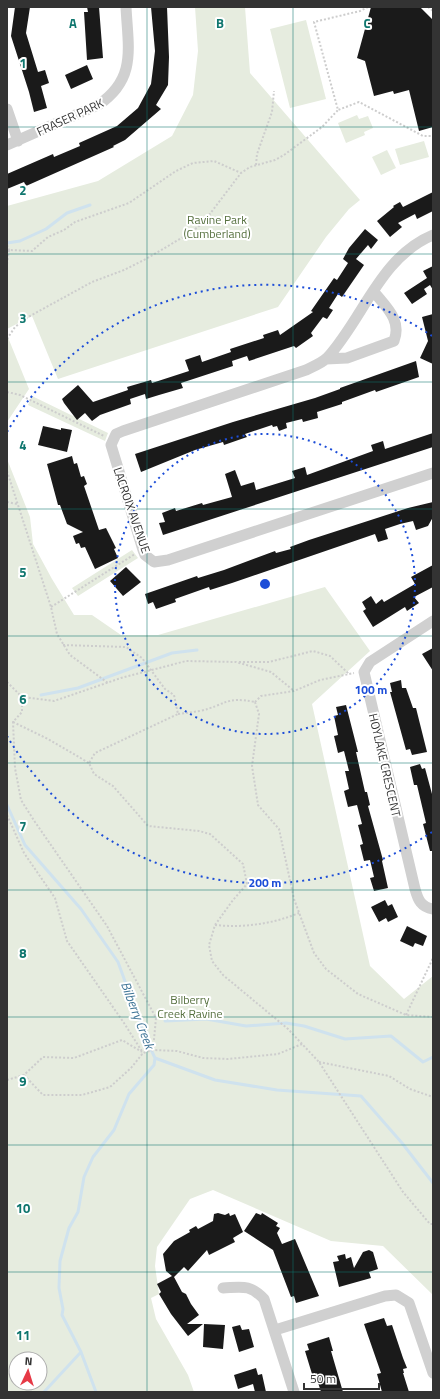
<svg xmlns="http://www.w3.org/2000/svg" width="440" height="1399" font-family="'Titillium Web',sans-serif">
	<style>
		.green { fill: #e6ecdf; fill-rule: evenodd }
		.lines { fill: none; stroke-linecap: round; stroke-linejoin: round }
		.stream { stroke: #cfe2ee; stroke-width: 3 }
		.building { fill: #1a1a1a }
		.path { stroke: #cdcdcd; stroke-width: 2; stroke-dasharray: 2 2; stroke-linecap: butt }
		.street { stroke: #d0d0d0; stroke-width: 11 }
		.grid { fill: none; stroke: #0f766e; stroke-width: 1; stroke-opacity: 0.55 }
		.ring { fill: none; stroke: #1d4ed8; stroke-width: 2; stroke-dasharray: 2 4 }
		.labels { text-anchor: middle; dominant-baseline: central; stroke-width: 4; stroke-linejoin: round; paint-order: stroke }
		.street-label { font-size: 12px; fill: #333; stroke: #fff }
		.park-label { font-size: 12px; fill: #56703f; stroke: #fff }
		.water-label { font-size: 13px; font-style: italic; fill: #3f7597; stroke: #fff }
		.grid-label { font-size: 13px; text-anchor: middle; font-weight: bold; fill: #0f766e; stroke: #fff; stroke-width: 4; stroke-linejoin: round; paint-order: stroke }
		.centre { fill: #1d4ed8; stroke: #fff; stroke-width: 2 }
		.ring-label { font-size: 12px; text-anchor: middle; font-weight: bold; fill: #1d4ed8; stroke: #fff; stroke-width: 4; stroke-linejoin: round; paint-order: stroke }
	</style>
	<rect width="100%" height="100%" fill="#fff"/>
	<!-- green -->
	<path class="green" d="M195 7H245L250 73 360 200 349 209 326 237 278 307 58 379 32 316 7 329V206L98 181 172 136 193 95 198 51Z
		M306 20 326 99 290 108 270 29Z
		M357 115 359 119 368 116 373 128 364 132 365 135 346 143 338 123Z
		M424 141 429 157 400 165 395 149Z
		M387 150 396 168 381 175 372 157Z
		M7 335 29 389 7 422Z
		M32 396 108 433 105 441 28 405Z
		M7 459 30 517 33 544 52 579 74 615H92L121 635H158L325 587 370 651 312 704 370 966 404 999 433 976V1295L383 1246 331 1241 213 1190 190 1199 157 1247 155 1266 159 1294 151 1298 156 1319 188 1375 194 1392H7ZM16 1359H40V1383H16Z
		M132 550 138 558 78 596 72 588Z"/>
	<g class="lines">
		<!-- stream -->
		<path class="stream" d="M7 243 20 241 46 229 67 213 90 205
			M41 695 78 688 172 653 197 650
			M7 805 25 845 81 909 118 962 146 1039 155 1058 215 1080 277 1090 361 1096 402 1143 433 1183
			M165 1021 206 1019 246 1026 286 1023 304 1026 345 1039 391 1036 423 1062 433 1057
			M44 1392 81 1352
			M96 1392 81 1352 62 1315 63 1309 59 1288 60 1261 69 1228 78 1212 84 1177 93 1157 114 1130 129 1094 154 1065 155 1058"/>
	</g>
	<!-- building -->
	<path class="building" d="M15 7H30L26 33 38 72 45 70 49 83 41 86 47 108 34 112 29 92 11 36Z
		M87 7H99L103 58 87 60 84 12H88Z
		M151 7H167L169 57 168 85 156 105 161 109 125 140 113 146 114 147 26 186 24 182 7 189V174L53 154 54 157 80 146 79 143 117 126 138 108 151 84 153 68 155 51Z
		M371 7H420L433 20V127L419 131 409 90 394 94 393 91 374 96 365 61 357 58Z
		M87 65 93 79 71 89 65 75Z
		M433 192V211L417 219 415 214 398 223 402 227 390 237 377 221 394 207 393 206 400 202 403 207Z
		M365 229 378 240 371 249 368 245 356 259 364 265 342 297 338 294 329 308 333 310 327 319 323 317 311 333 313 336 296 348 294 346 249 361 247 356 232 361 233 366 181 383 183 388 159 395 146 399 145 394 130 399 131 404 100 415 92 421 85 413 77 420 64 403 62 399 78 385 93 402 128 390 127 387 151 380 152 383 189 371 185 360 200 355 202 362 231 352 230 349 264 338 263 335 278 330 280 335 313 312 311 311 334 278 337 280 348 263 343 259 349 248Z
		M433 266V290L430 285 424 289 427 294 412 304 404 293 427 278 423 271Z
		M433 314V364L420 358 428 341 422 317Z
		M416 361 419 377 376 392 375 390 342 402V404L317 412 318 418 303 422 302 419 286 423 287 428 279 431 277 426 273 427 272 425 245 434 247 437 224 445 223 442 195 450 141 472 135 454 233 422 315 398 340 389V388Z
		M43 426 61 430V428L72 430 67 452 38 445Z
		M433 433V447L163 535 159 523 165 522 162 513 175 508 176 511 202 503 203 505 232 497 225 474 235 470 241 486 254 482 256 490 295 478 292 471 305 467 307 475 373 451 371 445 383 441 385 449Z
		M72 456 74 464 77 463 81 477 84 476 87 484 84 486 99 530 106 528 116 548 114 549 118 558 95 569 85 547 81 548 79 543 76 544 73 536 83 532 67 524 60 505H58L47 464Z
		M433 502V517L428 526 416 530 413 521 400 524 385 529 388 539 378 542 375 534 232 583 210 590 209 587 175 599 176 602 156 609 153 602 148 604 145 594 197 576 198 578 224 570 275 551 276 553 291 549 290 547 309 540 408 508Z
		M433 565V587L414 597 419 603 407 611 405 607 373 627 363 611 366 609 362 602 371 596 376 604 382 599 384 602 415 584 411 577Z
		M126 567 141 582 123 596 110 581Z
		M433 648V671L422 654Z
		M401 680 402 688H406L413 708H416L427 752 412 755 410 749 406 750 390 692H392L390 683Z
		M346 705 358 752H356L365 792H367L370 805 368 806 383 860 382 861 388 888 374 891 370 878 374 877 370 860 364 861 360 845 363 844 358 825 362 824 357 805 348 807 344 791 349 789 345 771H349L344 751 338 753 334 736 338 735 334 716 338 715 336 707Z
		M420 764 422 769 425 768 432 794H433V851H430L423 824 426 823 417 785H414L410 767Z
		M385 900 388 906 392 904 398 917 388 922 386 918 379 922 371 907Z
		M407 926 427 936 423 946 415 943 413 947 400 941Z
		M218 1213 225 1215 229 1213 230 1216 235 1214 243 1232 233 1238 235 1242 209 1255 207 1250 188 1271 184 1267 174 1277 182 1292 186 1294 191 1304 199 1315 187 1324H203L188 1336 171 1314 159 1294 161 1292 157 1284 172 1276 166 1271 163 1254 174 1241 190 1232 189 1230 196 1226 198 1229 213 1221 214 1214Z
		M256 1213 261 1215 262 1213 278 1223 276 1226 280 1228 277 1233 282 1244 295 1239 319 1296 296 1303 294 1296 291 1297 273 1250 244 1231Z
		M369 1250 373 1252 378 1269 369 1272 371 1278 339 1287 333 1262 339 1261 337 1256 345 1254 346 1259 351 1257 354 1268 363 1252Z
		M384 1318 387 1326 392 1325 403 1358 407 1368 403 1369 404 1373H403L409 1392H382L377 1374 381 1373 364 1324Z
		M204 1324 225 1325 223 1349 203 1347Z
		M240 1325 242 1330 249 1329 254 1347 239 1352 232 1327Z
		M329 1337 333 1351H331L343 1392H321L315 1373 312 1374 305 1351 309 1350 307 1344Z
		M256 1368 258 1375 262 1374 266 1392H255L253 1384 238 1389 234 1375Z"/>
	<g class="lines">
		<!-- path -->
		<path class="path" d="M368 7 360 11 314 22 338 110 359 102 423 136H433
			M428 7 433 11
			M256 165 257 154 272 112 274 91
			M7 245 9 250 7 252
			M7 264 9 250 32 251 48 237 64 230 75 222 129 203 176 171 193 163 214 161 241 173
			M7 339 15 327 30 316 92 282 124 270 146 259 190 233 203 223 241 173 250 167 275 160 284 155 322 127 338 110
			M7 392 20 395 104 436
			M7 471 51 607 57 634 70 655 108 683
			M7 502 17 504
			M51 607 135 554
			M63 645 126 647 142 658 165 689 174 695 178 714 95 753 89 763 94 774 113 786 148 826 199 831 210 834 243 864 247 884 233 900 215 925 209 945 212 961 223 975 288 1029 319 1062 403 1192 430 1224H433
			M239 662H269L313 651 330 656 349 674
			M7 682 22 697 54 701 121 678 186 661 236 662 271 672 294 691
			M22 697V712L13 722 15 768 21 800 35 822 107 926 156 1018 153 1050
			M255 702 259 714 252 766 258 805 279 829 294 899 314 953 326 969 358 994 406 1015 433 1017
			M255 702 261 696 294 691 320 680 354 673
			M178 714C186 713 193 712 200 711 226 705 225 696 255 702
			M13 722 48 739 89 763
			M7 815 24 853 55 898 67 941 124 1023 143 1053
			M215 925C244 928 272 924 299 913
			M406 1015 433 958
			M319 1062 389 1076 410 1089 433 1097
			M24 1075 43 1095H82L110 1087 131 1068 143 1053 153 1050 177 1051 203 1058 228 1059 278 1054 302 1044
			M7 1080 24 1075 43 1057 74 1058 122 1040 142 1052"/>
		<!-- street -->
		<path class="street" d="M7 109 18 141
			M7 145 98 105C137 79 128 48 126 7
			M433 235C380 257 363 319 327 358 322 363 312 367 306 370L123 431 116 434 111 445 143 550 145 555 154 562 168 560 433 473
			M326 359 347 358 394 341C402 320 386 307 374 292
			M433 621 370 662 364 672 415 889C418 900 421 907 433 909
			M223 1288C242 1287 250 1284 264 1299L294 1392
			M275 1330 385 1296 396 1295 409 1303 433 1373"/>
	</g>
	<!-- grid -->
	<path class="grid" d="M147 7V1392M293 7V1392M7 127H433M7 254H433M7 382H433M7 509H433M7 636H433M7 763H433M7 890H433M7 1017H433M7 1145H433M7 1272H433"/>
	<!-- distance rings -->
	<g class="ring">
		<circle cx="265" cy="584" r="150"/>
		<path d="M432 832A299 299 0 0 1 7 736M7 432A299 299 0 0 1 432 336"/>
	</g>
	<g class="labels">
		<!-- street labels -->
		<g class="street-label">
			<text transform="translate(70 117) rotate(-25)">FRASER PARK</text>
			<text transform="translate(132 510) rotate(71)">LACROIX AVENUE</text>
			<text transform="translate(385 765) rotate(77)">HOYLAKE CRESCENT</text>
		</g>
		<!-- park labels -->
		<g class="park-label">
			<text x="217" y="219">Ravine Park<tspan x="217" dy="14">(Cumberland)</tspan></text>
			<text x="190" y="999">Bilberry<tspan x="190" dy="14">Creek Ravine</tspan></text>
		</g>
		<!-- water labels -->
		<g class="water-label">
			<text transform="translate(138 1015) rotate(69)">Bilberry Creek</text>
		</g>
	</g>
	<g class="grid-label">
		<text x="73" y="28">A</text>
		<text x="220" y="28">B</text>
		<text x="367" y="28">C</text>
		<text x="23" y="68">1</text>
		<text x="23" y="195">2</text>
		<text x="23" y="323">3</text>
		<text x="23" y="450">4</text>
		<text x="23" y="577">5</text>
		<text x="23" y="704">6</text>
		<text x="23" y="831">7</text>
		<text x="23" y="958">8</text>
		<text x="23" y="1086">9</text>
		<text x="23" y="1213">10</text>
		<text x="23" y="1340">11</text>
	</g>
	<circle cx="265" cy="584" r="6" class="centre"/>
	<g class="ring-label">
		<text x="371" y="694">100 m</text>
		<text x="265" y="887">200 m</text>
	</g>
	<!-- border -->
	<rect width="440" height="1399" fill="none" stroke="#333333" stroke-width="16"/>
	<!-- north arrow -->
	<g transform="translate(28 1371) rotate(4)"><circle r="19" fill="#ffffff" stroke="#adadad"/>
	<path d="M0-3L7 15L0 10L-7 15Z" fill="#e63946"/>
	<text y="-6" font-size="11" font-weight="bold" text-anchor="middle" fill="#333333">N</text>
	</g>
	<!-- scale -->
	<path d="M304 1383v6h75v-6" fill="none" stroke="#333333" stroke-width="2"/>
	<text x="310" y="1383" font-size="12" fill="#333333" stroke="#ffffff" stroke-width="3" paint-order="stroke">50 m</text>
</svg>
